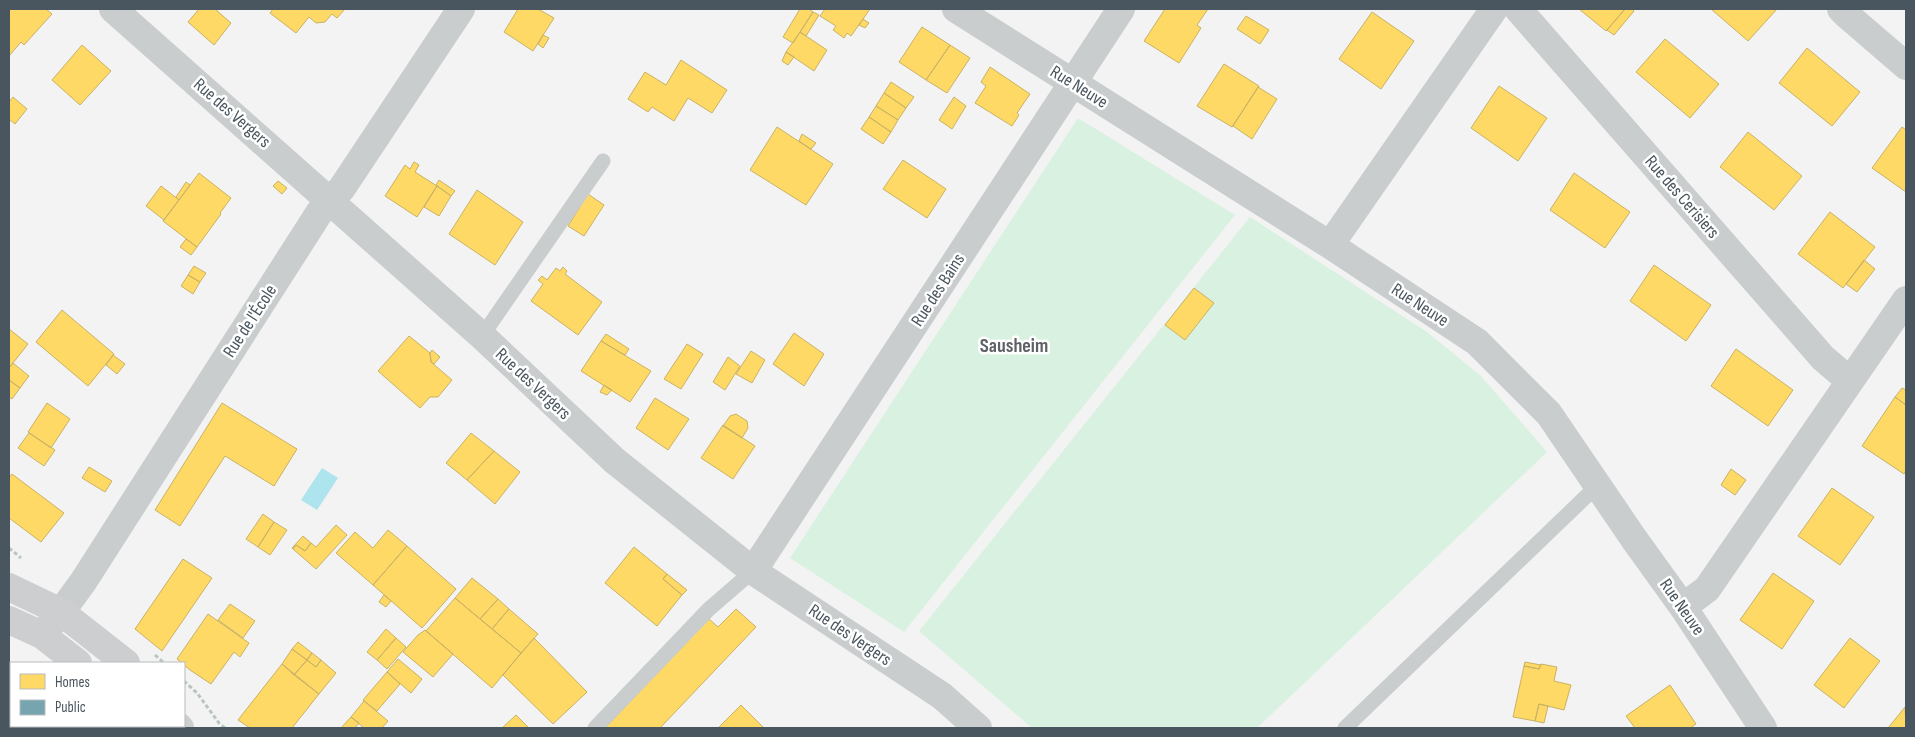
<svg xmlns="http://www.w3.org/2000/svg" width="1915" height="737" font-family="'Sofia Sans Condensed',sans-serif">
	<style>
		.green { fill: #d9f1e0 }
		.water { fill: #aee4ed }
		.homes { fill: #ffd966; stroke: #c9b264 }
		.public { fill: #76a5af; stroke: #698d97 }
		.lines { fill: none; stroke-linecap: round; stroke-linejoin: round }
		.path { stroke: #b9c5c0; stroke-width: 3; stroke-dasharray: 4 2.5; stroke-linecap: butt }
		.service { stroke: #cacdce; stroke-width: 15 }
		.minor { stroke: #cacdce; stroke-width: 28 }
		.secondary { stroke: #ccced0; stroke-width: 28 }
		.labels { text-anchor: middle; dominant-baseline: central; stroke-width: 5; stroke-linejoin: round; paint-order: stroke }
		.street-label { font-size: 18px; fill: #4a565f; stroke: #fff }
		.quarter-label { font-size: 20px; font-weight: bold; fill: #5e6266; stroke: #fff }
	</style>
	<rect width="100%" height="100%" fill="#f3f3f3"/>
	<!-- green -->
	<path class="green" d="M1078 118 1235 215 904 632 790 558Z
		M1250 217 1427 332 1480 375 1547 452 1257 728H1032L919 631Z"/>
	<!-- water -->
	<path class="water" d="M322 468 338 478 317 510 301 500Z"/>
	<!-- homes -->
	<path class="homes" d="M9 9H46L52 14 24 45 21 42 9 56Z
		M199 9H215L231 23 214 45 188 22Z
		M273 9H345L337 18 332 14 325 22 316 23 309 17 296 33 270 13Z
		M518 9H538L554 18 533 51 504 32Z
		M800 9H809L813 12 793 43 783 37Z
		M825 9H870L851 36 847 33 844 38 833 30 836 26 820 16Z
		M1165 9H1208L1197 25 1201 28 1179 63 1144 41Z
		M1579 9H1625L1606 31Z
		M1625 9H1632L1634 11 1614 35 1607 30Z
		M1711 9H1777L1748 41Z
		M813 12 819 15 806 36 800 32Z
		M1372 12 1414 41 1381 89 1339 59Z
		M1246 16 1269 30 1260 44 1237 29Z
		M863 19 869 23 865 28 859 25Z
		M922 27 950 45 926 80 899 62Z
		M800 32 827 50 814 71 786 52Z
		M543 35 549 38 543 48 538 44Z
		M1665 39 1719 84 1690 118 1636 72Z
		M82 45 111 71 80 105 52 80Z
		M950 45 970 58 947 93 926 80Z
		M1807 48 1860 92 1832 126 1779 83Z
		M786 52 794 57 788 65 782 61Z
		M681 60 727 90 712 113 688 98 674 121 652 107 648 112 628 99 645 72 666 85Z
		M1224 64 1259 86 1232 127 1197 106Z
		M990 67 1030 94 1017 113 1019 115 1012 126 975 103 986 86 981 82Z
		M891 82 914 97 906 108 884 93Z
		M1499 86 1547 118 1518 161 1471 128Z
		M1258 87 1277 99 1252 139 1233 126Z
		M884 93 906 108 898 120 876 106Z
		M13 97 27 109 15 124 9 119V102Z
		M954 97 966 106 952 129 939 120Z
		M876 106 898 120 891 132 869 117Z
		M869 117 891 132 883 144 861 129Z
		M777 127 833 164 806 205 750 170Z
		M1902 127 1906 130V192L1872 168Z
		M1748 132 1802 176 1774 210 1720 167Z
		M802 134 816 143 811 149 799 141Z
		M903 160 946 189 927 218 883 189Z
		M414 162 419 165 415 172 437 186 417 217 385 196 405 165 410 169Z
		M199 173 231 198 220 213 221 214 197 247 163 221Z
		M1574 173 1630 212 1605 248 1550 210Z
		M439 180 455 191 451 196 436 185Z
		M278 181 287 188 282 194 273 186Z
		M186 182 190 185 179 200 176 197Z
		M161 186 179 200 164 220 146 206Z
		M437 186 451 196 439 216 424 207Z
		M477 190 523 222 495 265 449 234Z
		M588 194 604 205 584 236 568 226Z
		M1830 212 1875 247 1843 288 1798 254Z
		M186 239 197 247 191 255 180 247Z
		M1864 260 1875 269 1857 292 1846 284Z
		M1654 265 1711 305 1686 341 1630 301Z
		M194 266 206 273 200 282 188 275Z
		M563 267 567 271 565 274 602 302 578 335 531 301 543 284 538 280 542 276 547 280 556 268 560 271Z
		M188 275 200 282 193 294 181 286Z
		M1194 288 1214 303 1185 340 1165 325Z
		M62 310 114 354 88 386 36 342Z
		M9 329 28 344 9 368Z
		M794 333 824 354 804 386 773 364Z
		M606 334 629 349 625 355 601 341Z
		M409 336 430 353 431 362 452 380 438 397H430L420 408 378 371Z
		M601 341 651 371 630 402 581 371Z
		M687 344 703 354 681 389 664 379Z
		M1736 349 1793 390 1768 426 1711 386Z
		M432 350 440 357 434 364 431 362 430 353Z
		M751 351 765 360 752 383 736 374Z
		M113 355 125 364 117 374 106 365Z
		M728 357 740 366 725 390 713 382Z
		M13 363 29 376 20 388 9 380V368Z
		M9 380 20 388 12 399 9 397Z
		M604 385 612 390 607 395 600 392Z
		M1902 388 1906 390V405L1895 397Z
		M1895 397 1906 405V470L1904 474 1862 446Z
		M655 398 689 419 668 450 636 428Z
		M47 403 70 419 51 448 28 432Z
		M222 403 297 449 274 486 225 456 180 526 155 510Z
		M736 414 747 421 748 428 742 438 723 426 730 416Z
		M723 425 755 446 733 479 701 458Z
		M29 433 55 450 44 466 18 448Z
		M471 433 494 451 467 480 446 463Z
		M494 451 520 472 495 504 467 480Z
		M89 467 112 481 105 492 82 478Z
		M1731 469 1746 480 1735 495 1721 485Z
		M12 474 64 513 41 542 9 518V478Z
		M1832 488 1874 517 1840 565 1798 536Z
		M263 514 274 522 258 547 246 539Z
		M274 522 287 530 270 555 258 547Z
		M336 525 347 535 316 569 293 549 296 545 305 551 311 543 316 547Z
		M388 530 407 546 373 585 336 553 355 532 373 548Z
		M303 536 311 543 305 551 296 545 293 549 292 548Z
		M407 546 456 589 422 628 373 585Z
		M634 547 667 574 663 579 682 595 657 626 605 583Z
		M183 559 212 578 162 651 135 629Z
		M1773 573 1814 601 1782 649 1740 620Z
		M667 574 687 590 682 595 663 579Z
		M472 578 498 599 480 619 455 598Z
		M384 595 391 601 386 607 379 602Z
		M455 598 521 653 492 688 426 631Z
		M498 599 509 609 492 629 480 619Z
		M230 604 255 621 243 638 218 620Z
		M509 609 538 634 521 653 492 629Z
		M736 609 756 627 660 728H605L709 619 718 627Z
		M208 614 249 643 240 657 234 652 211 684 190 670 177 659Z
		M386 629 396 638 377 660 367 652Z
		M425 630 453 654 433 677 403 652 418 635Z
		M396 638 406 647 387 669 377 660Z
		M534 638 587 692 553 724 503 675Z
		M1850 638 1880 661 1844 708 1814 685Z
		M298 642 312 653 307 660 292 649Z
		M292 649 307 660 294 675 282 664Z
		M312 653 321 660 316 667 307 660Z
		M398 659 422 679 411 693 387 672Z
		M307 660 316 667 321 660 336 673 319 694 294 675Z
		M1525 662 1541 665 1539 669 1524 666Z
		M282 664 319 694 292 728H250L238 720Z
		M1541 664 1557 667 1554 681 1571 685 1564 710 1539 704 1535 721 1513 717 1524 666 1539 669Z
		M387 672 400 684 377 711 363 700Z
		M1670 685 1696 724 1690 728H1635L1626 716Z
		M364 701 388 721 382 728H364L351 717Z
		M1539 704 1548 706 1544 723 1535 721Z
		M741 705 764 728H718Z
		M1905 707 1906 728H1888Z
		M516 715 529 728H502Z
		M351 717 359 723 355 728H341Z"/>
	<!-- public -->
	<path class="public" d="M9 670 11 672V726H78L81 728H9Z"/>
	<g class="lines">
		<!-- path -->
		<path class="path" d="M9 548 21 558
			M155 655 164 663
			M184 681 197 693 219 723 225 728"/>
		<!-- service -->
		<path class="service" d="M482 336 603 161
			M595 728 709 609 753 571
			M1345 728 1598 485"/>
		<!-- minor -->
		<path class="minor" d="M113 9 482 336 615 461 753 571 942 696 978 728
			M956 9 1330 245 1477 342 1549 414 1634 539 1683 607 1763 728
			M1518 9 1823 358 1850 381
			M1841 9 1848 16 1906 66
			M1330 245 1494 9
			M753 571 1121 9
			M1683 607 1707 589 1906 300
			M42 635 61 612 83 582 319 213 342 188 461 9"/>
		<!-- secondary -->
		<path class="secondary" d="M9 587 61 612 126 663
			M9 620 42 635 78 663
			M140 726 142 728
			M178 726 180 728"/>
	</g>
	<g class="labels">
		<!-- street labels -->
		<g class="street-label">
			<text transform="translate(1079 87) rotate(32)">Rue Neuve</text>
			<text transform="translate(232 113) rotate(41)">Rue des Vergers</text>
			<text transform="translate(1682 197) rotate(49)">Rue des Cerisiers</text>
			<text transform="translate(938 290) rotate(-57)">Rue des Bains</text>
			<text transform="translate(1420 305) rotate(33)">Rue Neuve</text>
			<text transform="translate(250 321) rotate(-57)">Rue de l'École</text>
			<text transform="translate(533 384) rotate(43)">Rue des Vergers</text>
			<text transform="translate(1682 607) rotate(55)">Rue Neuve</text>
			<text transform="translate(850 635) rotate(34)">Rue des Vergers</text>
		</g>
		<!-- quarter labels -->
		<g class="quarter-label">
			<text x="1014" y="346">Sausheim</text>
		</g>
	</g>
	<!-- border -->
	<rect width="1915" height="737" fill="none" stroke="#4a565f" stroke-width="20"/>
	<!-- legend -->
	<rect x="10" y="662" width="175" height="65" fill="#ffffff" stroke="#b7bbbf"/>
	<rect x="20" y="674" width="25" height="15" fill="#ffd966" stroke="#b7bbbf"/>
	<text x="55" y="687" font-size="15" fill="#4a565f">Homes</text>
	<rect x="20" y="700" width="25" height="15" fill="#76a5af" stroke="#b7bbbf"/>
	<text x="55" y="712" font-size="15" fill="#4a565f">Public</text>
</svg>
